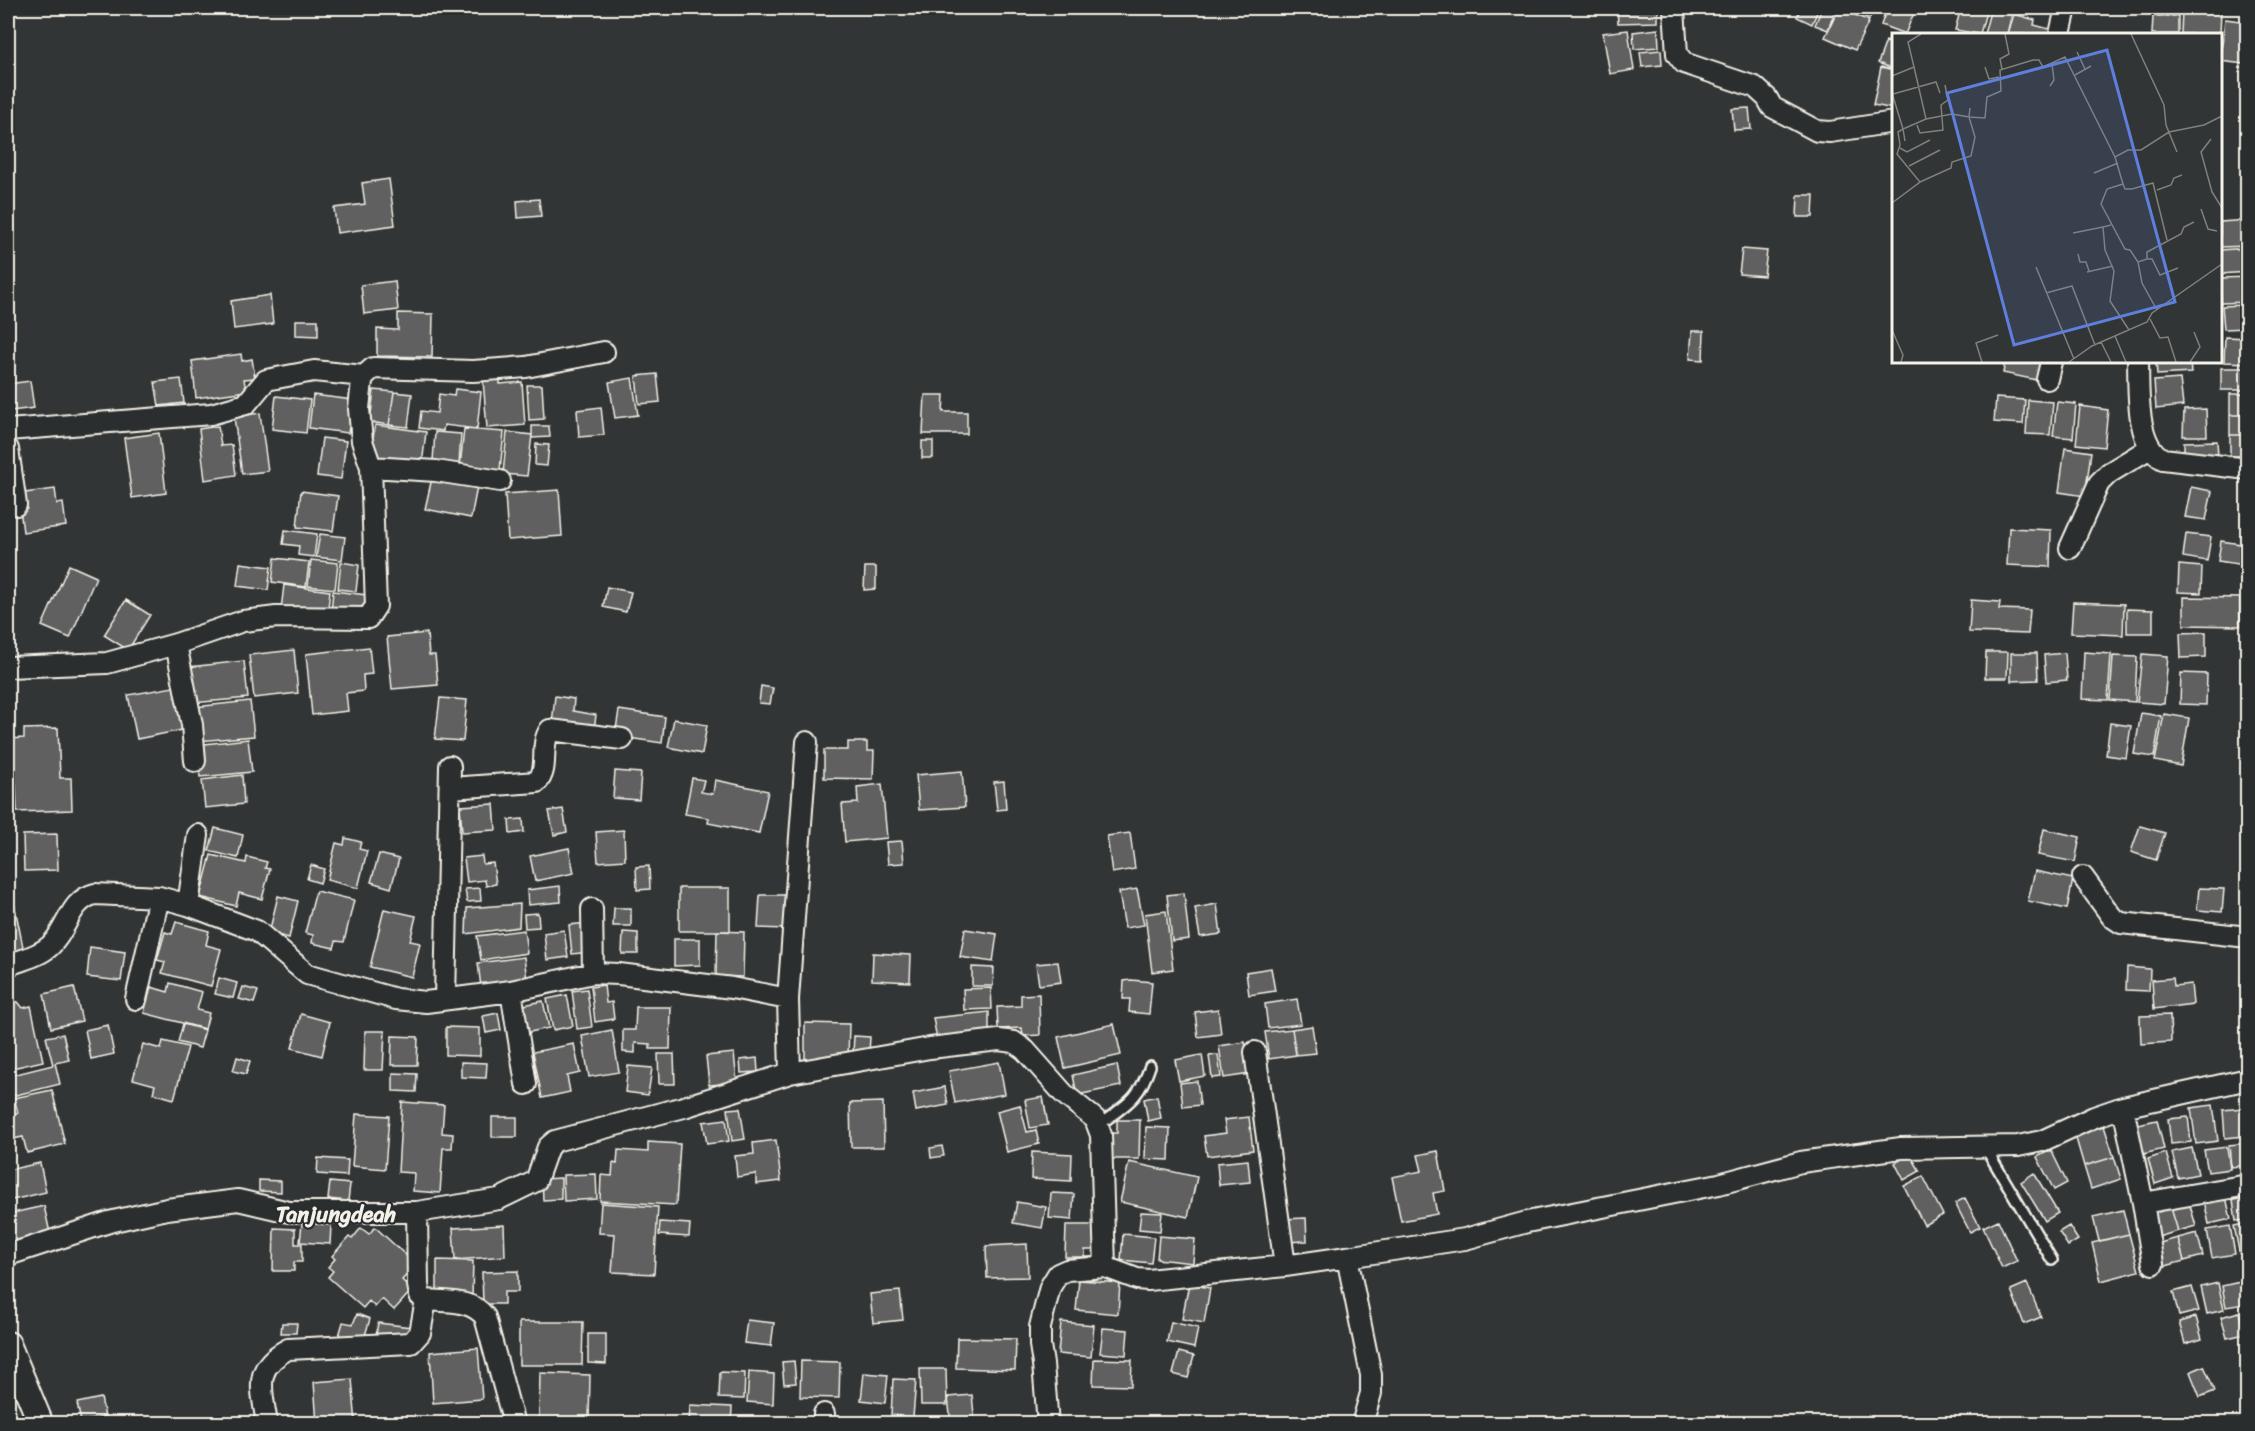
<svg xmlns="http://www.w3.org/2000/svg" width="2255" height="1431" font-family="Sriracha,sans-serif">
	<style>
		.building { fill: #5f605f; stroke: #f4f1e8; stroke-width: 1.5 }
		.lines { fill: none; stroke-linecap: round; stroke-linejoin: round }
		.service-casing { stroke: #f4f1e8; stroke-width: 14 }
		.minor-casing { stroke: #f4f1e8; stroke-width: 24 }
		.tertiary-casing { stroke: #f4f1e8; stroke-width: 28 }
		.service { stroke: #2a2d2e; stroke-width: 9 }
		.minor { stroke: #2a2d2e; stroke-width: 20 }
		.tertiary { stroke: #2a2d2e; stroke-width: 24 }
		.labels { text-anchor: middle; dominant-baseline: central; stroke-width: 4.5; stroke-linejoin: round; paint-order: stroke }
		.quarter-label { font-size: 22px; font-weight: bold; fill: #f4f1e8; stroke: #2a2d2e }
		.inset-road { fill: none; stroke: #80807d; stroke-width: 1.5 }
		.view { fill: #5e7fdd; fill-opacity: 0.15; stroke: #5e7fdd; stroke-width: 3 }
		.inset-edge { fill: none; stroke: #f4f1e8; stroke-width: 3 }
	</style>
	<rect width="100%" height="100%" fill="#323535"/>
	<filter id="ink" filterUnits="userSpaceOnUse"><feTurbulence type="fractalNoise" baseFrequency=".0167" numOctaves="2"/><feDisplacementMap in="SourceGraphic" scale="12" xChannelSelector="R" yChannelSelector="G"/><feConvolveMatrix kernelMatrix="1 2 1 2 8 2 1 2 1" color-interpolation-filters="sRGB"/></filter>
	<g filter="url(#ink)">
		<!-- building -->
		<path class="building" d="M1617 8H1658V22L1618 23Z
			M1801 8H1819L1812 24 1797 17Z
			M1822 8H1836L1828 30 1815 25Z
			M1839 8 1869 21 1855 50 1825 37Z
			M1848 8H1875L1869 19Z
			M1887 8H1916L1905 34 1881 25Z
			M1961 8H1971L1986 12 1980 34 1955 30Z
			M1991 8 2012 13 2007 34H1984Z
			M2182 10 2221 11 2220 34H2181Z
			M2014 14 2035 20 2034 25 2053 30 2052 34H2008Z
			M2153 16H2178V34H2152Z
			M2225 19 2248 22 2244 64 2220 61Z
			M1658 29 1659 47 1634 49 1633 32Z
			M1628 30 1634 70 1610 74 1603 33Z
			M1886 41 1894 44V69L1878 63Z
			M1661 50 1662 65 1642 67 1640 52Z
			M1881 67 1894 70V109L1873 105Z
			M1749 108 1751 129 1734 130 1732 109Z
			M389 179 395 225 337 233 334 208 365 204 362 183Z
			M1798 195H1814L1813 217H1797Z
			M539 199 541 216 518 218 517 201Z
			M2248 220V246L2220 247V222Z
			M2248 248V272L2220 274V250Z
			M1742 249 1767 251 1764 276 1739 274Z
			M2248 277V302L2221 303 2220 278Z
			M395 281 398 310 364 314 361 285Z
			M270 295 273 324 234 329 231 301Z
			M2246 305 2247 328 2224 329 2222 306Z
			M398 313 433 314 432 357 377 356V329L398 330Z
			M296 320H318V336L296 335Z
			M1692 331H1704L1703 360 1690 359Z
			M2225 337 2248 338V363L2224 362Z
			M241 354 242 361 252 359 255 378 244 379 246 391 196 398 192 361Z
			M2005 362H2046L2041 381 2003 373Z
			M2156 362H2190L2191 373 2157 375Z
			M2221 368H2248V390H2221Z
			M657 374 660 402 639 404 636 376Z
			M632 378 638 415 615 418 609 382Z
			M181 379 184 403 159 406 155 382Z
			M500 379V384L522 382 525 425 487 428 483 380Z
			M2180 379 2183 406 2156 409 2154 381Z
			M30 381 34 408 11 411 8 384Z
			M527 385H542L544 419 529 420Z
			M455 389 481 392 477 429 444 425 443 431 419 428 421 411 437 413 439 394 454 396Z
			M374 390 394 392 389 425 370 422Z
			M394 392 412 394 408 427 389 425Z
			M2230 394H2248V415H2230Z
			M313 395 353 400 348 433 309 428Z
			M925 395H944L943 412H967V434H923Z
			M276 396 310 400 306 433 272 429Z
			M1996 398 2025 400 2023 424 1994 422Z
			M2028 400 2053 402 2050 435 2026 434Z
			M2057 402 2076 404 2073 438 2053 436Z
			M2080 406 2108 410 2104 447 2076 444Z
			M601 407 604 435 579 437 577 410Z
			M2206 409 2207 436H2183L2184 410Z
			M260 413 268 471 242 474 234 417Z
			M2230 415H2248V435H2230Z
			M375 425 426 432 422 465 370 459Z
			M218 426 221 446 232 445 236 475 205 480 199 429Z
			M532 426H549L550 437 532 438Z
			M464 429 504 432 500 470 460 467Z
			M435 432 461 434 459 464 433 461Z
			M507 432 532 435 527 476 503 474Z
			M159 433 166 493 132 498 124 438Z
			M2230 435H2248V456H2230Z
			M322 438 346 441 341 479 317 476Z
			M922 441H933V458H922Z
			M2217 441 2218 457 2184 458V442Z
			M536 444 549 445 547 466 535 465Z
			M2065 448 2091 452 2085 496 2059 492Z
			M432 478 477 487 471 518 425 509Z
			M2191 487 2212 491 2206 520 2185 517Z
			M55 489 57 504 63 503 66 526 23 532 20 509 27 508 25 493Z
			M559 490 562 536 508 540 505 494Z
			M301 491 338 496 333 531 297 527Z
			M2009 528 2051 530 2050 567 2007 565Z
			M285 530 317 534 314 557 298 555 299 546 283 544Z
			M320 534 345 537 342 560 316 557Z
			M2186 534 2211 537 2207 561 2183 557Z
			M2221 541 2247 545 2245 565 2218 561Z
			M275 558 309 562 306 587 272 582Z
			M311 560 338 563 335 589 308 586Z
			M341 562 359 565 356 591 338 589Z
			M240 563 271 567 268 590 237 586Z
			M69 565 96 577 70 638 42 626Z
			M2179 565 2202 567 2201 593 2178 592Z
			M865 567H876V589L864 590Z
			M284 585 330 591 327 616 281 610Z
			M607 587 631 592 626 612 603 607Z
			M333 591 367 595 364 616 331 612Z
			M2184 597 2240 598V626L2184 625Z
			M126 600 150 615 128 650 104 635Z
			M1971 600 2000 602 1999 609 2030 610 2028 634 1969 632Z
			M2073 602 2124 604 2123 635 2071 633Z
			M2127 609 2153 610V633H2127Z
			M2206 632V657L2181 658 2180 633Z
			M427 633 429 655H435L438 685 392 689 387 637Z
			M369 647 372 674 363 675 364 691 346 693 348 711 312 715 306 654Z
			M294 650 298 693 254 698 249 655Z
			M1986 652H2008L2007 678H1985Z
			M2084 652 2111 654 2108 700 2082 699Z
			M2011 653H2037L2038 680 2011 681Z
			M2065 653 2067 680 2046 682 2044 655Z
			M2142 654 2168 656 2164 704 2137 702Z
			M2113 656 2137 657 2135 702 2110 700Z
			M244 661 248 698 192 703 189 667Z
			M2181 673 2207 674 2206 705 2180 704Z
			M179 686 187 729 137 739 128 695Z
			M761 686 773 688 770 704 759 703Z
			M555 696 574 699 573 711 596 715 594 730 552 724Z
			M440 698 467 700 463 741 435 739Z
			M250 701 254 736 198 741 195 707Z
			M619 710 665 717 662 743 615 736Z
			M2141 713 2161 716 2154 757 2134 754Z
			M2164 714 2189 718 2181 766 2155 761Z
			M674 719 707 725 702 754 668 747Z
			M2110 723 2131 726 2126 758 2106 755Z
			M58 728 60 778H71L72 810 17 812 16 785 8 786V739L24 738V729Z
			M248 739 252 772 200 777 196 745Z
			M848 742H867V751H874L873 779 824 778V750H848Z
			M615 771 641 773 639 800 613 798Z
			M962 771 965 807 919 810 916 775Z
			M242 775 244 804 205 808 202 780Z
			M692 778 704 780 701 792 713 794 715 780 768 791 759 833 708 823 709 818 685 814Z
			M1004 781 1006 809 997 810 994 782Z
			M882 784 887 838 845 842 842 804 858 803 857 787Z
			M494 804 496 830 462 832 460 806Z
			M563 809 567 832 554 835 549 811Z
			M523 819 524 832 510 834 509 820Z
			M2140 826 2165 833 2156 860 2131 852Z
			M215 828 243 835 238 858 209 851Z
			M2044 829 2080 837 2075 862 2038 855Z
			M624 830 625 860 598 862 596 832Z
			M1130 833 1135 869 1112 873 1107 836Z
			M57 834 58 870 24 871 23 835Z
			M345 838 361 842 359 849 367 851 358 888 327 880 336 843 344 845Z
			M902 841 904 863 888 864 886 842Z
			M569 848 574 873 535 881 530 856Z
			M379 854 399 859 391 888 371 882Z
			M211 855 246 863 247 857 267 862 265 868 270 869 262 899 239 893 236 906 200 897Z
			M482 856 483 864 493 863 496 884 486 886 485 880 467 882 464 858Z
			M311 865 324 869 320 883 307 879Z
			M649 866 650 889 637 890 636 867Z
			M2035 871 2073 879 2067 909 2028 901Z
			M8 873 24 952 8 956Z
			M560 886 561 902 528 905 527 890Z
			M480 888 481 901 467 902 465 889Z
			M679 888H730V931H679Z
			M2199 888 2224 889 2222 912 2197 910Z
			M1137 889 1144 925 1125 928 1119 892Z
			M316 891 354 900 344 942 336 941 334 948 312 943 313 935 305 933Z
			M1184 893 1189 939 1172 941 1167 895Z
			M760 895H786L785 929 758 928Z
			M278 896 298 901 289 938 269 933Z
			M520 904 519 927 466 934 467 908Z
			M1217 904 1221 934 1200 937 1195 908Z
			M614 908H631V926H613Z
			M384 909 416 916 410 941 420 943 412 977 370 967Z
			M1166 911 1173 969 1152 972 1145 914Z
			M538 913 539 927 525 928 524 914Z
			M176 922 209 931 206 945 221 949 211 986 162 973 165 962 157 960 165 932 172 934Z
			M587 923 590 952 572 954 569 925Z
			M965 929 997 934 993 962 960 957Z
			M524 930 527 953 481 960 477 936Z
			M564 930 568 957 547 960 544 933Z
			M717 931 744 932 743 977 716 976Z
			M623 932 638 933V954H622Z
			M674 939H700V965L674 966Z
			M90 947 125 952 121 981 87 977Z
			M873 953 911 955 910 982 872 980Z
			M524 957 527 980 481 987 478 963Z
			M1058 962 1061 982 1039 985 1036 964Z
			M972 967 994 968 993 986H972Z
			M2127 967 2150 969 2149 991 2126 990Z
			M1271 968 1275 991 1249 995 1246 972Z
			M219 978 237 983 233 998 215 994Z
			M2173 978 2174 986 2191 984 2193 1004 2154 1009 2152 980Z
			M1131 980 1152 982 1149 1014 1129 1012 1130 999H1123L1124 981Z
			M170 983 202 992 197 1010 209 1013 205 1029 144 1013 151 987 168 992Z
			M604 985 606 1003 612 1002 614 1019 595 1022 591 987Z
			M74 987 82 1021 51 1028 44 994Z
			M243 987 258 991 254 1003 239 999Z
			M991 988 992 1009 964 1010 963 989Z
			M587 989 592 1027 577 1029 572 991Z
			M1039 994 1040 1035 1023 1036 1022 1028 998 1029 997 1007 1021 1006V995Z
			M567 995 573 1026 553 1030 547 999Z
			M1297 999 1301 1024 1268 1028 1265 1004Z
			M12 1001 18 1002 23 1008 31 1006 43 1061 8 1069V1004Z
			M543 1001 549 1028 525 1033 519 1006Z
			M636 1007H671L670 1049H650V1044L635 1043V1053L623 1052V1030H635Z
			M1218 1009 1221 1034 1198 1037 1195 1012Z
			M989 1012V1032L937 1039 933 1018Z
			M498 1013 501 1030 486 1033 483 1016Z
			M301 1014 330 1022 322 1056 292 1048Z
			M2170 1015 2171 1042 2141 1044 2140 1016Z
			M805 1023 849 1024 848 1059H805Z
			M183 1024 205 1030 200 1048 178 1042Z
			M1114 1024 1121 1055 1065 1068 1058 1037Z
			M108 1025 114 1054 91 1059 85 1030Z
			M1312 1026 1316 1053 1296 1055 1292 1029Z
			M446 1027 480 1028V1056L446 1055Z
			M1292 1029 1296 1055 1269 1059 1265 1032Z
			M612 1030 619 1072 589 1077 582 1036Z
			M365 1031H385L383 1070H364Z
			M63 1034 69 1060 55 1063 60 1084 8 1097V1076L53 1065 46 1037Z
			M392 1036 418 1037 417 1065H391Z
			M854 1036 870 1037 869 1053H853Z
			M163 1041 188 1047 174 1099 153 1093 155 1085 133 1079 143 1044 161 1049Z
			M1245 1042 1250 1074 1224 1078 1219 1046Z
			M574 1044 580 1073 567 1076 570 1092 542 1098 533 1052Z
			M734 1053 737 1083 709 1085 706 1056Z
			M658 1054H674L675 1084H659Z
			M1202 1055 1205 1076 1179 1081 1175 1060Z
			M1218 1055 1221 1077 1212 1078 1209 1056Z
			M237 1057 250 1061 246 1074 233 1071Z
			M757 1058 758 1072 741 1073 740 1060Z
			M461 1062 487 1063 486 1078 461 1077Z
			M999 1062 1005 1094 955 1103 949 1071Z
			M1117 1065 1121 1086 1077 1095 1073 1075Z
			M628 1066 652 1068 648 1095 625 1092Z
			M393 1073 417 1074 416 1092 393 1091Z
			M1197 1081 1200 1105 1183 1107 1180 1083Z
			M945 1087 948 1105 916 1111 913 1093Z
			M52 1090 65 1144 27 1153 23 1137 8 1140V1115L18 1113 14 1098Z
			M1157 1096 1161 1118 1148 1121 1144 1099Z
			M1043 1097 1048 1125 1030 1128 1025 1100Z
			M402 1102 444 1105 442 1133 453 1134 452 1148H443L440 1193 413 1191 414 1173 398 1172Z
			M883 1102 884 1147H851L850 1103Z
			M1020 1105 1027 1132 1036 1130 1039 1144 1007 1152 997 1111Z
			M2213 1105 2218 1141 2196 1144 2191 1108Z
			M740 1108 745 1139 732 1141 728 1109Z
			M2243 1108 2245 1136 2225 1138 2223 1110Z
			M356 1114 389 1116 385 1169 352 1166Z
			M492 1117H517V1137H492Z
			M1249 1117 1253 1150 1207 1156 1204 1136 1226 1133 1224 1120Z
			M2188 1117 2191 1142 2171 1144 2168 1119Z
			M726 1119 729 1141 707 1144 703 1122Z
			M1117 1120H1140L1139 1159H1108V1133H1117Z
			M2157 1120 2164 1149 2139 1155 2133 1125Z
			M2104 1126 2114 1157 2084 1166 2075 1135Z
			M1146 1127 1170 1128 1169 1160 1145 1159Z
			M776 1140 781 1181 756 1184V1174L737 1177 735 1156 754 1154 753 1143Z
			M648 1142 680 1144 676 1205 600 1201 601 1175 612 1176 613 1163 617 1164 618 1150 648 1152Z
			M2248 1143V1165L2231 1167 2229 1145Z
			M942 1146 944 1156 931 1158 930 1148Z
			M2227 1147 2230 1169 2208 1172 2204 1150Z
			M2192 1148 2198 1174 2178 1178 2172 1152Z
			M2051 1150 2067 1183 2054 1190 2037 1157Z
			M1438 1151 1445 1191 1433 1193 1437 1214 1401 1221 1392 1177 1422 1171 1418 1155Z
			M1032 1152 1072 1154 1071 1181 1031 1179Z
			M2166 1153 2173 1178 2155 1184 2148 1159Z
			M1910 1154 1920 1171 1904 1180 1895 1163Z
			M2114 1157 2121 1179 2091 1189 2084 1166Z
			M318 1158 348 1160 347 1176 317 1174Z
			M1248 1160 1250 1182 1219 1185 1217 1163Z
			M1129 1162 1197 1177 1188 1217 1120 1202Z
			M40 1163 46 1192 8 1201V1170Z
			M2034 1173 2058 1213 2045 1221 2021 1182Z
			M596 1174 597 1199 564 1201 563 1175Z
			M1923 1176 1943 1215 1924 1225 1904 1186Z
			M561 1178V1199L543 1200 542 1179Z
			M259 1180 281 1181V1192L259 1191Z
			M330 1182 350 1184 348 1201 328 1199Z
			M1051 1193 1074 1194 1072 1220 1049 1218Z
			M2226 1197 2231 1219 2209 1224 2204 1201Z
			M1965 1198 1980 1227 1970 1232 1955 1203Z
			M2248 1198V1220L2236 1221 2233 1200Z
			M1017 1202 1046 1207 1042 1228 1013 1223Z
			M2189 1202 2196 1226 2178 1231 2171 1208Z
			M601 1203 658 1207 654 1274 612 1272 615 1234 599 1233Z
			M44 1206 50 1233 8 1242V1214Z
			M2171 1208 2178 1231 2158 1237 2152 1214Z
			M2123 1210 2129 1234 2099 1241 2093 1217Z
			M1141 1212 1162 1213 1160 1231 1139 1229Z
			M1306 1218 1307 1241 1284 1242 1282 1219Z
			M1998 1220 2017 1261 2002 1268 1983 1227Z
			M660 1222 690 1224 689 1237 659 1235Z
			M302 1223 331 1225 330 1244 300 1242Z
			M2248 1223V1249L2239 1251 2234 1226Z
			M504 1225 505 1256 455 1260 453 1228Z
			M1066 1225H1095L1094 1250H1085V1257H1065Z
			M2069 1226 2078 1240 2068 1246 2059 1232Z
			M2230 1226 2235 1254 2212 1258 2207 1230Z
			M375 1227 412 1261 407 1266 411 1270 402 1280 412 1290 394 1310 382 1299 375 1307 369 1301 363 1308 328 1277 333 1271 328 1267 335 1259 332 1256 349 1237 352 1239 361 1228 369 1234Z
			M274 1228 295 1229V1244H302V1262H294V1271H273Z
			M2197 1233 2203 1256 2184 1261 2178 1238Z
			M1123 1234 1154 1237 1151 1263 1121 1260Z
			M2129 1234 2139 1271 2101 1281 2092 1243Z
			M1159 1236 1195 1239 1193 1263 1157 1259Z
			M2178 1238 2184 1261 2162 1267 2156 1244Z
			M1027 1244 1028 1277 987 1278 986 1246Z
			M437 1260 473 1261 472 1296 437 1295Z
			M518 1271V1292H504V1304H483L482 1272Z
			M1079 1280 1120 1283 1118 1314 1076 1310Z
			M2240 1282 2245 1304 2226 1307 2222 1286Z
			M2027 1283 2041 1317 2024 1324 2011 1290Z
			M2218 1283 2224 1310 2207 1314 2201 1287Z
			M1189 1284 1210 1288 1204 1323 1182 1319Z
			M2192 1287 2199 1311 2179 1316 2173 1292Z
			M900 1291 903 1320 873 1323 870 1294Z
			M2239 1312 2245 1334 2227 1338 2221 1317Z
			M357 1314 370 1319 363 1342 339 1336 343 1322 353 1324Z
			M2196 1317 2202 1339 2185 1344 2179 1322Z
			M747 1320 774 1323 771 1346 744 1343Z
			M519 1322H583L582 1365H519Z
			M1061 1322 1094 1325 1091 1357 1058 1354Z
			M1171 1322 1198 1328 1194 1348 1167 1342Z
			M282 1323H297L296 1333H281Z
			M378 1323 411 1327 409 1340 376 1335Z
			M1103 1328 1128 1330 1126 1355 1100 1353Z
			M588 1334H606V1364L588 1363Z
			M957 1338 1016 1339 1015 1370 956 1368Z
			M478 1348 482 1399 433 1403 430 1352Z
			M1179 1352 1194 1356 1188 1378 1173 1374Z
			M1094 1359 1132 1360 1131 1386 1093 1385Z
			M794 1361 796 1383 784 1384 782 1362Z
			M801 1361 840 1362 839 1398 800 1397Z
			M2204 1366 2215 1391 2200 1397 2190 1372Z
			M920 1369H946L947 1405H921Z
			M720 1372 745 1373 744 1399 719 1398Z
			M749 1372 774 1374 773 1404 747 1402Z
			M540 1373 590 1375 589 1420 539 1419Z
			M864 1373 888 1375 885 1403 861 1400Z
			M352 1379 356 1424H317L314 1382Z
			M893 1379 916 1380 913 1417 891 1415Z
			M972 1395 975 1424H951L948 1397Z
			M101 1398 105 1417 81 1422 77 1403Z
			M690 1405 732 1407 731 1424H689Z"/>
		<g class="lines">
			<!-- service casing -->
			<g class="service-casing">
				<path id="service" d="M1099 1125C1125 1105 1139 1100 1150 1066
					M1985 1147 2052 1260"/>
			</g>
			<!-- minor casing -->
			<g class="minor-casing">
				<path id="minor" d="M1674 8 1677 54 1684 63 1755 87 1767 98 1772 107 1817 131 1830 132 1894 122
					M2060 34 2066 8
					M2138 362C2139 389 2135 445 2163 459L2248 469
					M2047 379 2051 362
					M8 430 211 414 246 404 266 380 314 371 364 376
					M8 449 16 505
					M371 467 436 471 500 481
					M2070 548 2099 483 2109 473 2150 448
					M176 644 192 725 195 761
					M8 667 107 663 176 644 243 621 276 617 368 618 376 606 371 467 362 441 359 409 362 381 364 376 373 368 473 371 526 367 604 352
					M450 788 537 782C550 768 539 745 550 730L622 739
					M2083 877 2112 917 2121 923 2248 937
					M188 905 198 835
					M592 909 593 973
					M8 965C22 960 39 956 50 946 68 930 69 900 95 894L159 897 188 905 257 931 307 974 396 999 426 1002 511 991 593 973 619 974 732 988 788 999 790 1073
					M511 991 526 1084
					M136 999 159 897
					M445 999 450 766
					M788 999 807 742
					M1255 1052 1285 1266
					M2123 1107 2143 1203 2153 1264
					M2143 1203 2248 1185
					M417 1212 499 1199 536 1181 548 1147 555 1141 684 1107 790 1073 930 1048 999 1040 1014 1042 1025 1050 1064 1094 1095 1119 1101 1135 1105 1267 1067 1270 1058 1274 1050 1287 1040 1327V1345L1043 1364 1048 1424
					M8 1255 109 1222 167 1209 238 1200 289 1212H417L418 1285 420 1296 426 1300C446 1302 472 1299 485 1317L514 1424
					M1105 1267 1137 1279 1148 1280 1285 1266 1347 1257
					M824 1414V1424
					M267 1424C262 1389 252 1368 288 1349L411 1343 420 1333 426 1300
					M1362 1424 1371 1393V1375L1347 1257 1465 1239 1527 1222 1719 1184 1801 1162 1901 1148 2018 1146 2042 1141 2094 1117 2123 1107 2248 1079"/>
			</g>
			<!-- tertiary casing -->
			<g class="tertiary-casing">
				<path id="tertiary" d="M8 1344 41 1424"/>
			</g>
			<!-- service -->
			<use href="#service" class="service"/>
			<!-- minor -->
			<use href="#minor" class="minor"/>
			<!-- tertiary -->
			<use href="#tertiary" class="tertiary"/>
		</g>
	</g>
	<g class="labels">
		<!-- quarter labels -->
		<g class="quarter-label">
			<text x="336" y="1214">Tanjungdeah</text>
		</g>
	</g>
	<!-- overview -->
	<g transform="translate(1892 33)">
		<rect width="330" height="330" fill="#323535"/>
		<path class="inset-road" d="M239 1 272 72 274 92 285 119M185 19 193 36M22 34 34 86M93 34 97 46 107 44M110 36 108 26 117 21 113 1M183 42 199 33M0 43 22 34 16 9 29 1M158 53 162 47 160 31M0 60 11 96 6 99 8 112 5 121 28 149 0 170M1 61 44 49 48 60M78 75 77 84 93 85 95 64 109 58 108 37 141 27H147L151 34 173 24 223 124 236 117H249L277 99 312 92 330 83M25 92 28 100 51 97 49 72 56 67 53 52M319 106 309 119 320 159 330 175M13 108 11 96 34 86 60 81 77 84 83 104 79 123 60 129 59 135 28 149M8 115 15 119 38 107M223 124 231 151M17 133 48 117M202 140 226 130M265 157 279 152 282 145 290 142M309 176 316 196 325 198M219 192 211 194 213 217 222 238 218 268 237 297M181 200 211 194M186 221 188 229H194L197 238M255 226H260L268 242 286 235M246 229 238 217 233 216 209 171 215 156 231 151 233 156H240L261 150 275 207M144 234 182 326M195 239 221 233M154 260 180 253 203 312M265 277 250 250 246 229 255 226V219L289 201 292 194 302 189M258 286 268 305 276 304 284 329M0 297 11 322 9 329M223 303 234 329M209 309 219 329M90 329 84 310 106 302M177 329 200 313 255 289 260 280 330 231M298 329 308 314 302 299"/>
		<path class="view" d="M215 17 283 269 122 312 55 60Z"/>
		<rect width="330" height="330" class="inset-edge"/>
	</g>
	<!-- margin -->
	<rect width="2255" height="1431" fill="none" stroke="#2a2d2e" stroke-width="30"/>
	<rect x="15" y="15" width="2225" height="1401" fill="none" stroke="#f4f1e8" stroke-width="2" filter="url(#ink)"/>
</svg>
